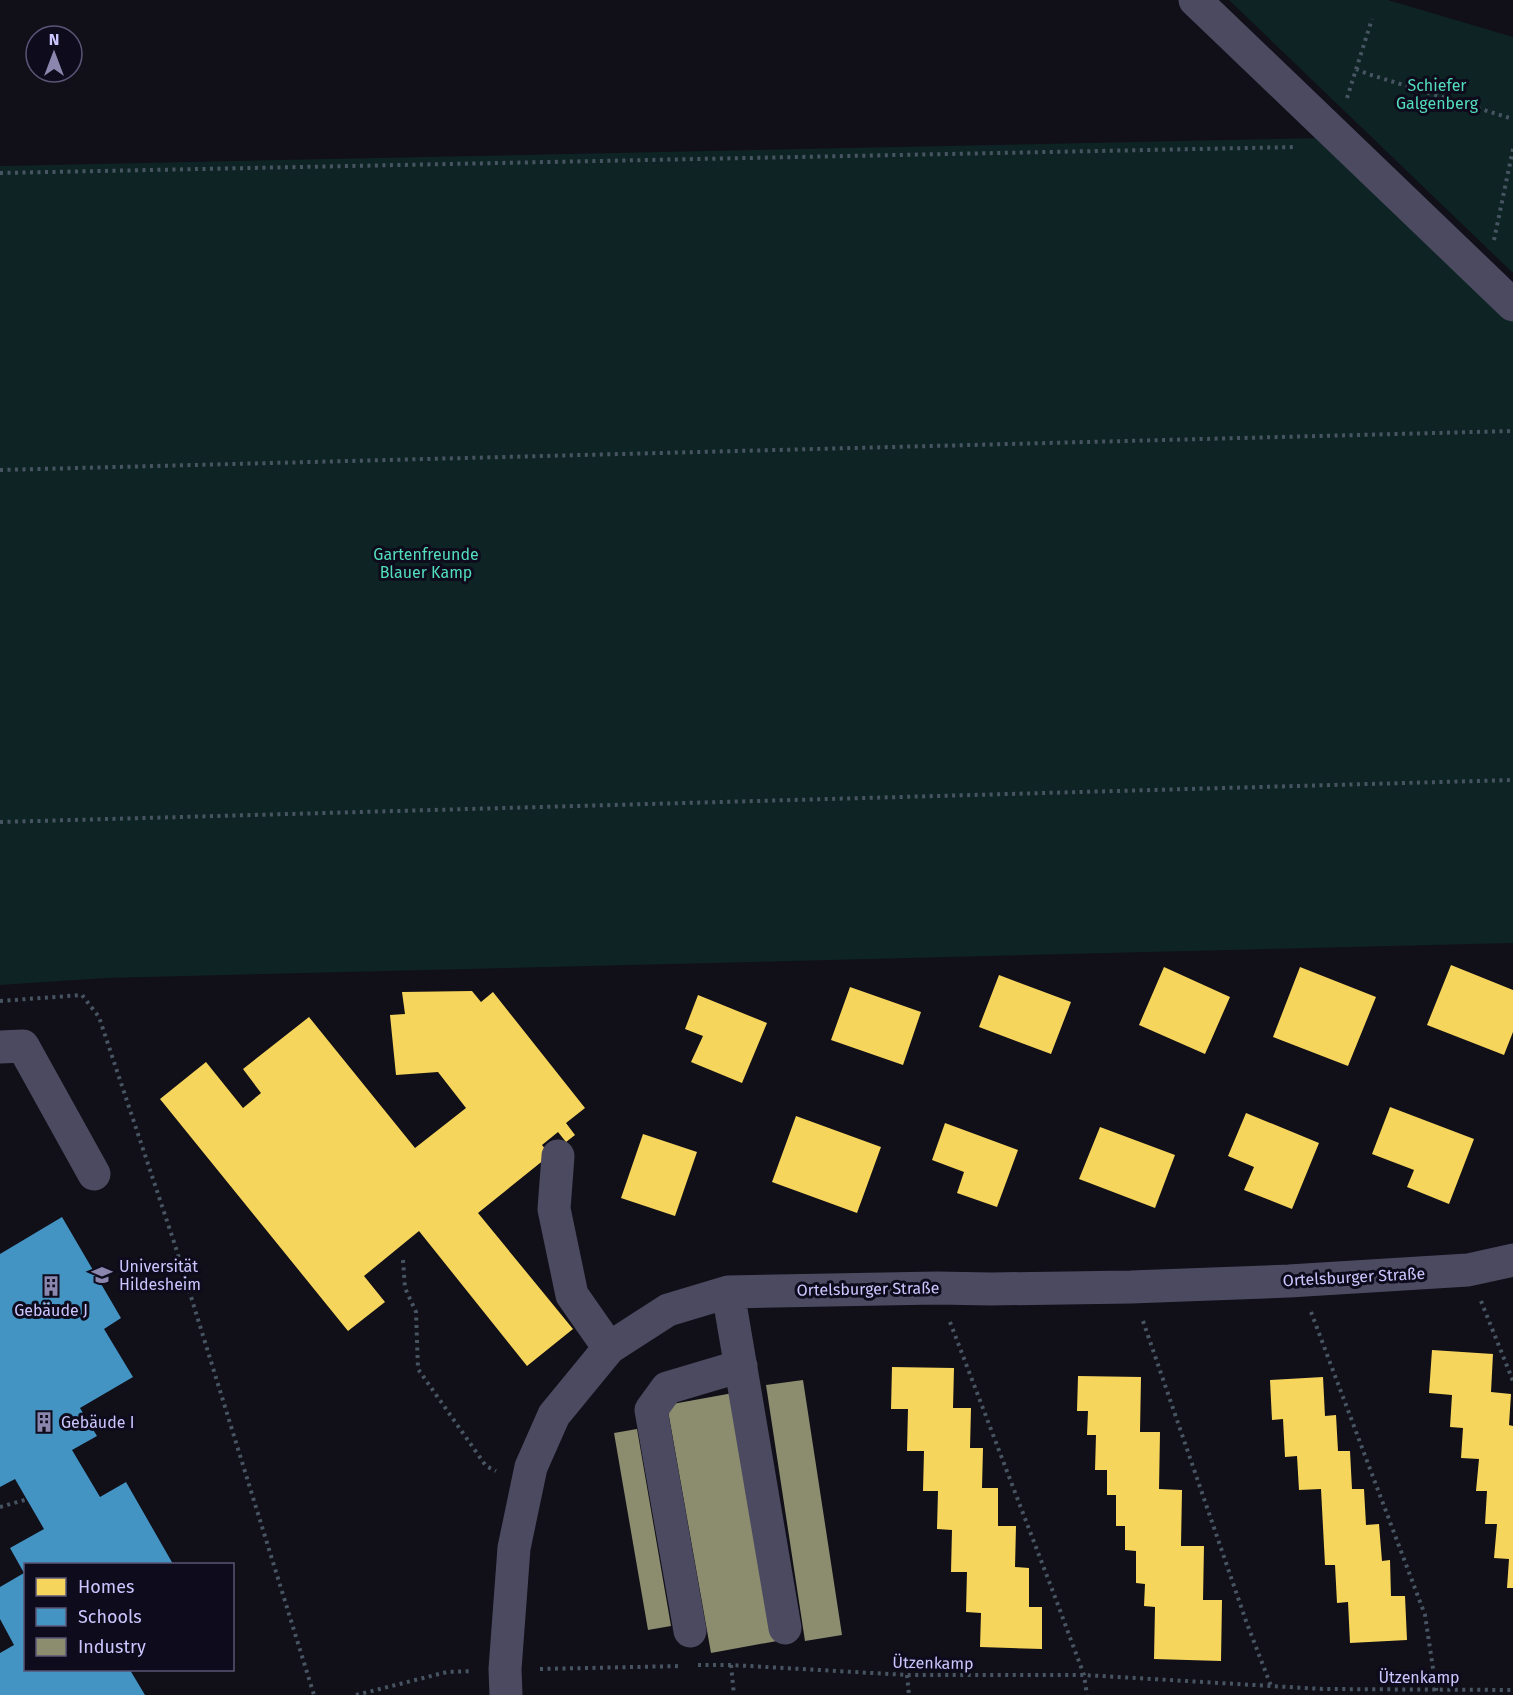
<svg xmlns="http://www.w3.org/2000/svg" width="1513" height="1695" font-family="'Fira Sans',sans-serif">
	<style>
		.green { fill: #0e2323 }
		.homes { fill: #f6d55c }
		.schools { fill: #4393c3 }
		.industry { fill: #8c8c6e }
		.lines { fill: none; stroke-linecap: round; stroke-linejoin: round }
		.path { stroke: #475562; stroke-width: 4; stroke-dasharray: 3 4.5; stroke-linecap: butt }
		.minor { stroke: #4b4a61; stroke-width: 33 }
		.labels { text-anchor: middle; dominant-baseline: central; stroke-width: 6; stroke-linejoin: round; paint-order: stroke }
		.park-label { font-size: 16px; fill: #52debb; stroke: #0e0b1c }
		.poi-label { font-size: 16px; fill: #ccc6ff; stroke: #0e0b1c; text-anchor: start }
		.street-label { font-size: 16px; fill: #ccc6ff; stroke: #0e0b1c }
	</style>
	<rect width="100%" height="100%" fill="#110f18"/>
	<!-- green -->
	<path class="green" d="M1229 0H1388L1513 37V273Z
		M1323 138 1513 321V943L106 978 0 985V166Z"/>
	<!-- homes -->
	<path class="homes" d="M1451 965 1513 990V1032L1504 1055 1427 1025Z
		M1164 967 1230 997 1205 1054 1139 1025Z
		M1300 967 1376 997 1348 1066 1273 1037Z
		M999 975 1071 1002 1051 1054 979 1027Z
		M850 987 921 1012 903 1065 831 1040Z
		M472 991 481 1002 493 992 585 1108 566 1123 575 1135 566 1142 558 1132 542 1145 550 1155 478 1213 573 1329 527 1366 419 1231 364 1276 385 1302 348 1331 160 1099 206 1062 243 1108 261 1093 243 1069 309 1017 415 1148 466 1108 438 1072 396 1075 390 1015 405 1014 402 992Z
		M698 995 767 1023 742 1083 691 1062 703 1036 685 1029Z
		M1390 1107 1474 1139 1449 1204 1407 1187 1414 1170 1372 1154Z
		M1246 1113 1319 1143 1292 1209 1244 1190 1254 1167 1228 1156Z
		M796 1116 881 1147 857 1213 772 1182Z
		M945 1123 1018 1150 997 1207 957 1193 964 1172 932 1160Z
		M1100 1127 1175 1155 1155 1208 1079 1179Z
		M643 1134 697 1152 675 1216 621 1198Z
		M1432 1350 1493 1354 1491 1392 1511 1394 1509 1425 1513 1426V1588H1507L1509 1559 1494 1558 1497 1524H1485L1487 1491H1476L1479 1459 1461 1458 1463 1428 1450 1427 1452 1395 1429 1393Z
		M892 1367 954 1368 953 1408H971L970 1448H983L982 1488H998V1526H1016L1015 1567 1029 1568V1607H1042V1649L980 1647 981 1613 966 1612 967 1572H951L952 1530 937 1529 938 1491H923L924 1451H907L908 1409H891Z
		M1078 1376 1141 1377 1140 1432H1160L1159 1489 1182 1490 1181 1546H1204L1203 1600H1222L1221 1661 1154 1659 1155 1607 1144 1606 1145 1584 1136 1583V1551L1125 1550V1526H1116V1495H1107V1470H1095L1096 1435H1087L1088 1411H1077Z
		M1323 1377 1325 1416 1336 1415 1338 1451H1350L1352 1489H1364L1366 1525 1379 1524 1382 1561 1390 1560 1391 1596H1405L1407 1640 1350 1643 1348 1602 1337 1603 1335 1565H1325L1321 1489 1299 1490 1297 1456 1285 1457 1283 1419 1272 1420 1270 1380Z"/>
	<!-- schools -->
	<path class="schools" d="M62 1217 121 1318 104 1329 133 1377 80 1408 97 1436 72 1450 100 1497 126 1482 173 1564H26V1670H130L145 1695H0V1653L14 1645 0 1619V1587L24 1573 10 1548 44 1529 15 1479 0 1487V1254Z"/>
	<!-- industry -->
	<path class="industry" d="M803 1380 842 1635 805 1641 766 1385Z
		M733 1393 777 1641 711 1653 667 1405Z
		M637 1429 671 1626 648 1630 614 1433Z"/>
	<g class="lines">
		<!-- path -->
		<path class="path" d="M1356 69 1368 74 1513 119
			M1347 98 1372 19
			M0 173 1297 147
			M1494 240 1513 149
			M0 470 1513 431
			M0 822 1513 780
			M0 1001 82 995 99 1017 175 1245 314 1695
			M403 1260 405 1288 416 1312 418 1369 486 1466 496 1471
			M1481 1301 1513 1381
			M1311 1312 1425 1615 1437 1695
			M1143 1321 1246 1621 1271 1686
			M950 1322 1055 1597 1084 1675 1087 1695
			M0 1507 28 1499
			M698 1665H731L907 1675H1084L1322 1689 1513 1690
			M731 1665 734 1695
			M540 1669 682 1666
			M907 1675 909 1695
			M356 1695 447 1672 472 1671"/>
		<!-- minor -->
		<path class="minor" d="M1195 0 1513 305
			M0 1047 23 1046 94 1174
			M558 1156 554 1209 572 1295 609 1348
			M728 1292 785 1628
			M690 1631 651 1410 667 1388 741 1366
			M506 1695 505 1669 514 1548 531 1467 554 1415 609 1348 668 1310 728 1292 937 1288 991 1289 1131 1287 1289 1281 1468 1270 1513 1260"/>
	</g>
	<!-- icons -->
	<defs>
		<g id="university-bare" transform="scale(1.62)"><path d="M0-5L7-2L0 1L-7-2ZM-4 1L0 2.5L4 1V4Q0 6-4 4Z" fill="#8b86ae" stroke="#0e0b1c" stroke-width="2.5" paint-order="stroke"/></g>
		<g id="building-bare" transform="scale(1.62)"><path d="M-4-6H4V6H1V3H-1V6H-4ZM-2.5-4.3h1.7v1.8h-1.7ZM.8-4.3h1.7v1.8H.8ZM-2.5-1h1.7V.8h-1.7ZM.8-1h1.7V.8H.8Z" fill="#8b86ae" stroke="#0e0b1c" stroke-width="2.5" paint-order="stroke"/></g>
	</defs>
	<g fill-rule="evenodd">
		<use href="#university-bare" x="102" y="1275"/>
		<use href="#building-bare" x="51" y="1286"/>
		<use href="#building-bare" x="44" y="1422"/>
	</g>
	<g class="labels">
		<!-- park labels -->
		<g class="park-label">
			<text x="1437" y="85">Schiefer<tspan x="1437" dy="18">Galgenberg</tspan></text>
			<text x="426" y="554">Gartenfreunde<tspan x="426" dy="18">Blauer Kamp</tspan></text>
		</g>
		<!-- poi labels -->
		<g class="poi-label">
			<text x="119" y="1266">Universität<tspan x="119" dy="18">Hildesheim</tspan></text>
			<text x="51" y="1310" text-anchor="middle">Gebäude J</text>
			<text x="61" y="1422">Gebäude I</text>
		</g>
		<!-- street labels -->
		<g class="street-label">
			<text transform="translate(1354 1277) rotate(-3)">Ortelsburger Straße</text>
			<text transform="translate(868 1289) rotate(-1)">Ortelsburger Straße</text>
			<text transform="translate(933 1663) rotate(1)">Ützenkamp</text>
			<text x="1419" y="1677">Ützenkamp</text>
		</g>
	</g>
	<!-- legend -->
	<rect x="24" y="1563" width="210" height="108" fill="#0e0b1c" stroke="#5a5677" stroke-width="1.5"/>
	<rect x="36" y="1578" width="30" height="18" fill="#f6d55c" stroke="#5a5677" stroke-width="1.5"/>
	<text x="78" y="1593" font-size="18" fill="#ccc6ff">Homes</text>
	<rect x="36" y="1608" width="30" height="18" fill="#4393c3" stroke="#5a5677" stroke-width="1.5"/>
	<text x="78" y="1623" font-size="18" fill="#ccc6ff">Schools</text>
	<rect x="36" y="1638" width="30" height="18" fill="#8c8c6e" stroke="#5a5677" stroke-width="1.5"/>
	<text x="78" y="1653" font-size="18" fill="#ccc6ff">Industry</text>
	<!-- north arrow -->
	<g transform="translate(54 54)"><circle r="28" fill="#0e0b1c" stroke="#5a5677" stroke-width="1.5"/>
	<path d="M0-4.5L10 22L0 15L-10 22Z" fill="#8b86ae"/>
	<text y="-9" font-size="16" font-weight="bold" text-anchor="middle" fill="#ccc6ff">N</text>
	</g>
</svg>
